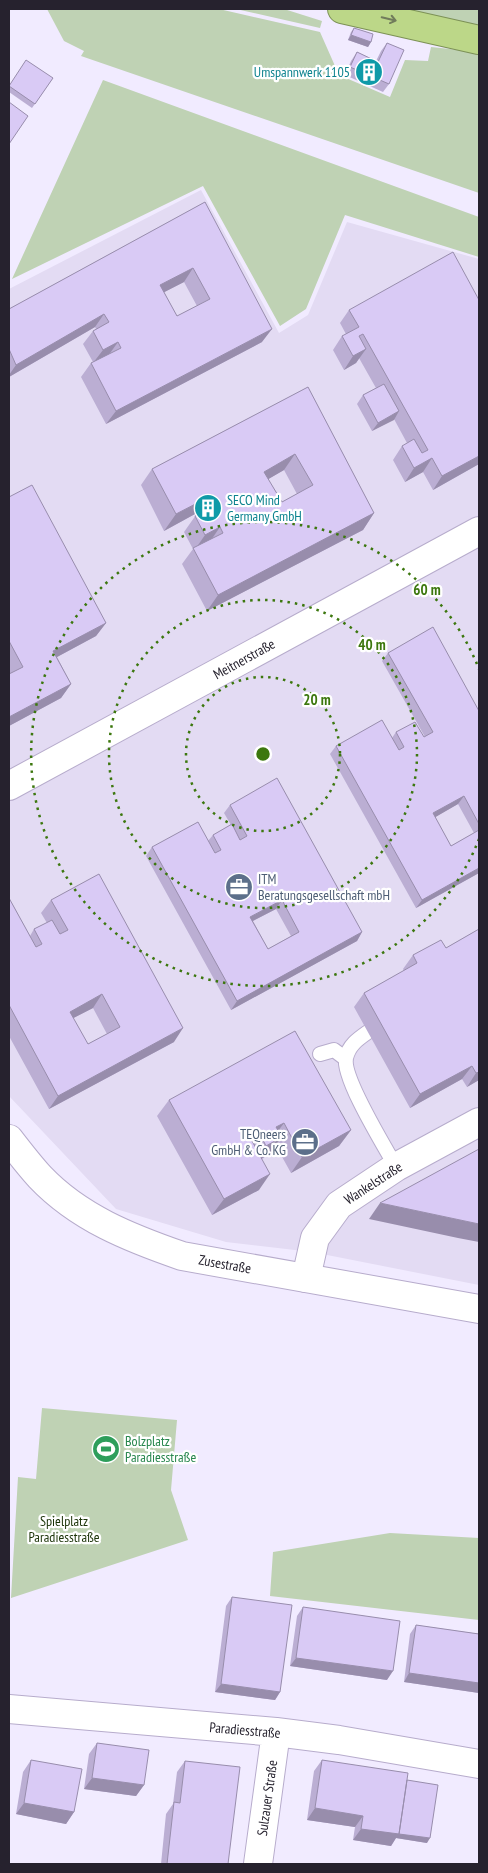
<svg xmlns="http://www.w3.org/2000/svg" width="488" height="1873" font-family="'PT Sans Narrow',sans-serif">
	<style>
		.built { fill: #e3dbf3 }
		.green { fill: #bfd2b4 }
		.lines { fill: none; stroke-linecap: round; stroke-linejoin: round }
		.service-casing { stroke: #b7accc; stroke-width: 16 }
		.minor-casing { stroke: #b7accc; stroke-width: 30 }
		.tertiary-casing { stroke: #b7accc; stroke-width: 30 }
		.trunk-casing { stroke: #7c9156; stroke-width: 30 }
		.service { stroke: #fff; stroke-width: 14 }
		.minor { stroke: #fff; stroke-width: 28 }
		.tertiary { stroke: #fff; stroke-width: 28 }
		.trunk { stroke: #bcd788; stroke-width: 28 }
		.wall { fill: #bbaed3; fill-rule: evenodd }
		.shaded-wall { fill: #988dac }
		.building { fill: #d9caf5; stroke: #988dac; fill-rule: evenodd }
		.oneway { stroke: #717c5b }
		.ring { fill: none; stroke: #3c770e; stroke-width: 2.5; stroke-dasharray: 2.5 5 }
		.labels { text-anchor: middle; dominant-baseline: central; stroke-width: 4.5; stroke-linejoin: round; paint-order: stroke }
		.culture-label { font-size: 14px; fill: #0d838f; stroke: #fff; text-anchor: end }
		.street-label { font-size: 14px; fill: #26222e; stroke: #fff }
		.service-label { font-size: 14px; fill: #4e5e75; stroke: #fff; text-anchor: start }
		.leisure-label { font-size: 14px; fill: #27864d; stroke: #fff; text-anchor: start }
		.park-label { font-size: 14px; fill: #1b3308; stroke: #fff }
		.centre { fill: #3c770e; stroke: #fff; stroke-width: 2.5 }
		.ring-label { font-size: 15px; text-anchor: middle; font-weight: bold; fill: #3c770e; stroke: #fff; stroke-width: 4.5; stroke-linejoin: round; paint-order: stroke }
	</style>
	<rect width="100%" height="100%" fill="#f1ebff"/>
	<!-- built -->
	<path class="built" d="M201 190 279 333 308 315 347 222 479 259V1285L312 1252 226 1242 116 1209 9 1096V289Z"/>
	<!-- green -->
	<path class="green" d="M47 9H219L320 32 339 75 390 97 405 60 428 61 431 47 479 52V193L81 56 84 51 64 41Z
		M236 9H284L322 21 320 28Z
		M407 9H479V26L416 11Z
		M103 80 479 217V257L345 215 306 309 280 326 203 186 12 279Z
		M42 1408 177 1420 171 1490 188 1540 11 1598 18 1477 36 1479Z
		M390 1533 479 1538V1620L270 1596 273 1552Z"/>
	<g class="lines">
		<!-- service casing -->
		<g class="service-casing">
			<path id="service" d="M368 1032C358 1039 349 1045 346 1058 342 1078 385 1147 396 1167
				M320 1054 334 1050 346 1059"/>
		</g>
		<!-- minor casing -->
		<g class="minor-casing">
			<path id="minor" d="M9 786 479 531
				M306 1278 315 1238 339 1205 396 1167 479 1122
				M9 1709 276 1732 339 1740 479 1764
				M258 1864 276 1732"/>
		</g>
		<!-- tertiary casing -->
		<g class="tertiary-casing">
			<path id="tertiary" d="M9 1139C19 1152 29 1165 40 1177 79 1218 130 1238 182 1256L479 1309"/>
		</g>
		<!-- trunk casing -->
		<g class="trunk-casing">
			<path id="trunk" d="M342 9 479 40"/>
		</g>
		<!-- service -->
		<use href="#service" class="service"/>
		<!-- minor -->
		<use href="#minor" class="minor"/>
		<!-- tertiary -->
		<use href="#tertiary" class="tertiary"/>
		<!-- trunk -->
		<use href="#trunk" class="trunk"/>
	</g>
	<!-- wall -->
	<path class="wall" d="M354 28 371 42 368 47 348 40 351 32Z
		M387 43 389 84 383 92 345 75 351 61 357 52 376 61 381 51Z
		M53 78 32 108 9 92V85Z
		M205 202 262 342 106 424 81 377 91 363 93 362 83 344 93 331 96 329 95 327 9 377V309ZM184 282 197 306 177 316 164 292Z
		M349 310 479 464 433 490 423 472 405 482 393 460 402 446 407 443 394 419 372 431 357 404 363 395 376 388 359 358 356 363 344 370 333 350 342 336 346 334 340 323Z
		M308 387 374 513 363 530 207 611 182 564 193 549 184 532 196 515 195 514 164 531 141 485 152 469ZM284 470 297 494 282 502 268 479Z
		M9 497 106 623 96 636 57 657 71 684 61 698 9 726V674H10L9 672Z
		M388 653 479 711V873L416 908 330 754 336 746 392 738 396 732 424 737H425L382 661ZM458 804 474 833 451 846 435 817Z
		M230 805 362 932 357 941 231 1010 146 856 152 847 208 841 213 835 231 825 224 813ZM276 909 291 936 268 949 253 921Z
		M9 898 30 936 34 929 47 923 41 913 51 900 174 1042 49 1109 9 1036ZM93 1008 107 1034 88 1044 73 1018Z
		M479 929V1080L467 1087 462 1079 410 1108 354 1007 364 993 404 971 403 969 413 955 446 948Z
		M169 1100 351 1130 339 1146 291 1173 276 1146 271 1153 262 1159 259 1190 212 1215 157 1116Z
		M232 1597 280 1692 275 1700 215 1692 226 1606Z
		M303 1607 387 1680 290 1666 297 1616Z
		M416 1625 479 1634V1693L404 1682 410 1634Z
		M97 1743 144 1785 136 1796 84 1789 89 1754Z
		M31 1760 74 1812 66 1824 16 1814 23 1772Z
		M322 1760 407 1780 427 1843 396 1838 391 1846 353 1840 355 1827 307 1820 314 1771Z
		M185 1761 228 1864H161L166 1814 173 1804 177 1772Z"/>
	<!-- shaded-wall -->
	<path class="shaded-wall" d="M351 35 371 42 368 47 348 40Z
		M193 268 184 282 151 299 160 285Z
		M104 314 95 327 9 377V375L16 365Z
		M272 329 262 342 106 424 116 411Z
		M118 342 108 356 93 363 103 350Z
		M366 349 356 363 344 370 353 356Z
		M399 411 394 420 372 431 378 423Z
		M295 454 284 470 253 488 264 472Z
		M479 456V464L433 490 442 476Z
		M432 458 423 472 405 482 414 468Z
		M207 498 195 514 164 531 176 514Z
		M374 513 363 530 207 611 218 595Z
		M220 527 209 543 194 551 205 535Z
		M106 623 96 636 44 664 53 651Z
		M71 684 61 698 9 726V717Z
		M464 796 458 804 427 822 433 813Z
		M479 868V873L416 908 422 900Z
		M282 900 276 909 245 925 250 917Z
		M362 932 357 941 231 1010 237 1001Z
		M102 994 93 1008 60 1025 70 1012Z
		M183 1028 174 1042 49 1109 58 1096Z
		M472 1066 462 1079 410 1108 420 1094Z
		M479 1072V1080L467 1087 476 1073Z
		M284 1123 272 1139 276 1127Z
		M351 1130 339 1146 291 1173 302 1157Z
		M261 1136 249 1152 252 1141Z
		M282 1137 271 1153 255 1162 266 1146Z
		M270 1174 259 1190 212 1215 224 1199Z
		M380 1203 479 1224V1242L458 1238 369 1219Z
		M296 1658 393 1671 387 1680 290 1666Z
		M409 1673 479 1683V1693L404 1682Z
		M221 1684 280 1692 275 1700 215 1692Z
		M92 1778 144 1785 136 1796 84 1789Z
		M24 1803 74 1812 66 1824 16 1814Z
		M315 1808 363 1816 355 1827 307 1820Z
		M361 1829 395 1833 430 1838 427 1843 396 1838 391 1846 353 1840Z"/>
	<!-- building -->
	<path class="building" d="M354 28 373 34 371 42 351 35Z
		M387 43 404 50 389 84 350 67 357 52 378 62Z
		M26 60 53 78 35 104 9 86Z
		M9 102 28 116 9 144Z
		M205 202 272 329 116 411 91 363 121 348 118 342 103 350 93 331 109 322 104 314 16 365 9 349V309ZM193 268 210 299 177 316 160 285Z
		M453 252 479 300V456L442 476 432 458 414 468 402 446 414 439 422 453 428 450 363 334 359 336 366 349 353 356 342 336 359 327 349 310Z
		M384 384 399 411 378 423 363 395Z
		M308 387 374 513 218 595 193 548 223 533 220 527 205 535 195 516 211 507 207 498 176 514 152 469ZM295 454 313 485 282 502 264 472Z
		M32 485 106 623 53 651 71 684 9 717V674L23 667 9 641V497Z
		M433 627 479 711V824L464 796 433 813 451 846 479 830V868L422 900 336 746 382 720 399 750 404 747 396 732 415 722 424 737 433 732 388 653Z
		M277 778 362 932 237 1001 152 847 198 822 215 853 221 850 213 835 232 824 240 840 247 836 230 805ZM282 900 299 932 268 949 250 917Z
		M99 874 183 1028 58 1096 9 1005V898L36 947 42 944 34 929 52 920 60 934 68 930 51 900ZM102 994 120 1027 88 1044 70 1012Z
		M479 929V1072L476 1073 472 1066 420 1094 364 993 417 963 413 955 441 940 446 948Z
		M295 1031 351 1130 302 1157 284 1123 276 1127 282 1137 266 1146 261 1136 252 1141 270 1174 224 1199 169 1100Z
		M479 1149V1224L380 1203Z
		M232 1597 292 1605 280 1692 221 1684Z
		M303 1607 400 1621 393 1671 296 1658Z
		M416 1625 479 1634V1683L409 1673Z
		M97 1743 149 1750 144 1785 92 1778Z
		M31 1760 82 1769 74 1812 24 1803Z
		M322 1760 408 1773 399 1834 361 1829 363 1816 315 1808Z
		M185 1761 240 1767 228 1864H167L174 1802 180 1803Z
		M407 1780 438 1785 430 1838 399 1834Z"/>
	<!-- one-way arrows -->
	<defs><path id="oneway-shaft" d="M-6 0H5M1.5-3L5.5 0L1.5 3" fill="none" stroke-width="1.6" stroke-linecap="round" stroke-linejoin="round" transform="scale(1.25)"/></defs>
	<use class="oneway" href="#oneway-shaft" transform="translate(389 19) rotate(13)"/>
	<!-- distance rings -->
	<g class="ring">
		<circle cx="263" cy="754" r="77"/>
		<circle cx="263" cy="754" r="154"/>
		<path d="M479 839A232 232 0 1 1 479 669"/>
	</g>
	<!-- icons -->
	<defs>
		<g id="building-disc" transform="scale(1.4375)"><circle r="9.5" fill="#0f9aa8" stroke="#fff"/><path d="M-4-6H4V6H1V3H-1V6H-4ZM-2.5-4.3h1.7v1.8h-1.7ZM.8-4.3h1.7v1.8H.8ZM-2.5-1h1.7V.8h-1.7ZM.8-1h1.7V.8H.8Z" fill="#fff"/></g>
		<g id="office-disc" transform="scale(1.4375)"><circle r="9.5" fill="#5c6f8a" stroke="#fff"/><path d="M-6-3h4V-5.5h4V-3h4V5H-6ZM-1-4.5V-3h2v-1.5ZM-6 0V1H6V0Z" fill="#fff"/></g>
		<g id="stadium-disc" transform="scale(1.4375)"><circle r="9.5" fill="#2e9e5b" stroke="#fff"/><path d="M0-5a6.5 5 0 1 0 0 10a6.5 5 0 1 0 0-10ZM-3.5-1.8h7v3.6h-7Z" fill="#fff"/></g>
	</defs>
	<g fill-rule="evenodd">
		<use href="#building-disc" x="369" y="72"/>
		<use href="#building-disc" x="208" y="508"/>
		<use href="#office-disc" x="239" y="887"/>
		<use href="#office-disc" x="305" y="1142"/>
		<use href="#stadium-disc" x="106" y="1449"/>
	</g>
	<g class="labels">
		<!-- culture labels -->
		<g class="culture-label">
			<text x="350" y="72">Umspannwerk 1105</text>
			<text x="227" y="500" text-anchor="start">SECO Mind<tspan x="227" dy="16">Germany GmbH</tspan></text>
		</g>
		<!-- street labels -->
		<g class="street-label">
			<text transform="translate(244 659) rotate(-29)">Meitnerstraße</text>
			<text transform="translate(373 1183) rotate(-33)">Wankelstraße</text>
			<text transform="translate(225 1264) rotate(10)">Zusestraße</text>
			<text transform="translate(245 1730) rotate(5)">Paradiesstraße</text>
			<text transform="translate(267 1798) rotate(-82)">Sulzauer Straße</text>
		</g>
		<!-- service labels -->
		<g class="service-label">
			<text x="258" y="879">ITM<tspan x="258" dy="16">Beratungsgesellschaft mbH</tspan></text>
			<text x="286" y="1134" text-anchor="end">TEQneers<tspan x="286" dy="16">GmbH &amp; Co. KG</tspan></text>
		</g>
		<!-- leisure labels -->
		<g class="leisure-label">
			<text x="125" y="1441">Bolzplatz<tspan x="125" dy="16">Paradiesstraße</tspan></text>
		</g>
		<!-- park labels -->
		<g class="park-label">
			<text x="64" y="1521">Spielplatz<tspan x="64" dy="16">Paradiesstraße</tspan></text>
		</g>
	</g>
	<circle cx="263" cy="754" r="8" class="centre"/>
	<g class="ring-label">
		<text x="427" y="595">60 m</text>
		<text x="372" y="650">40 m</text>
		<text x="317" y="705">20 m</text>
	</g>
	<!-- border -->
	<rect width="488" height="1873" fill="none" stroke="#26222e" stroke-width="20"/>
</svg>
